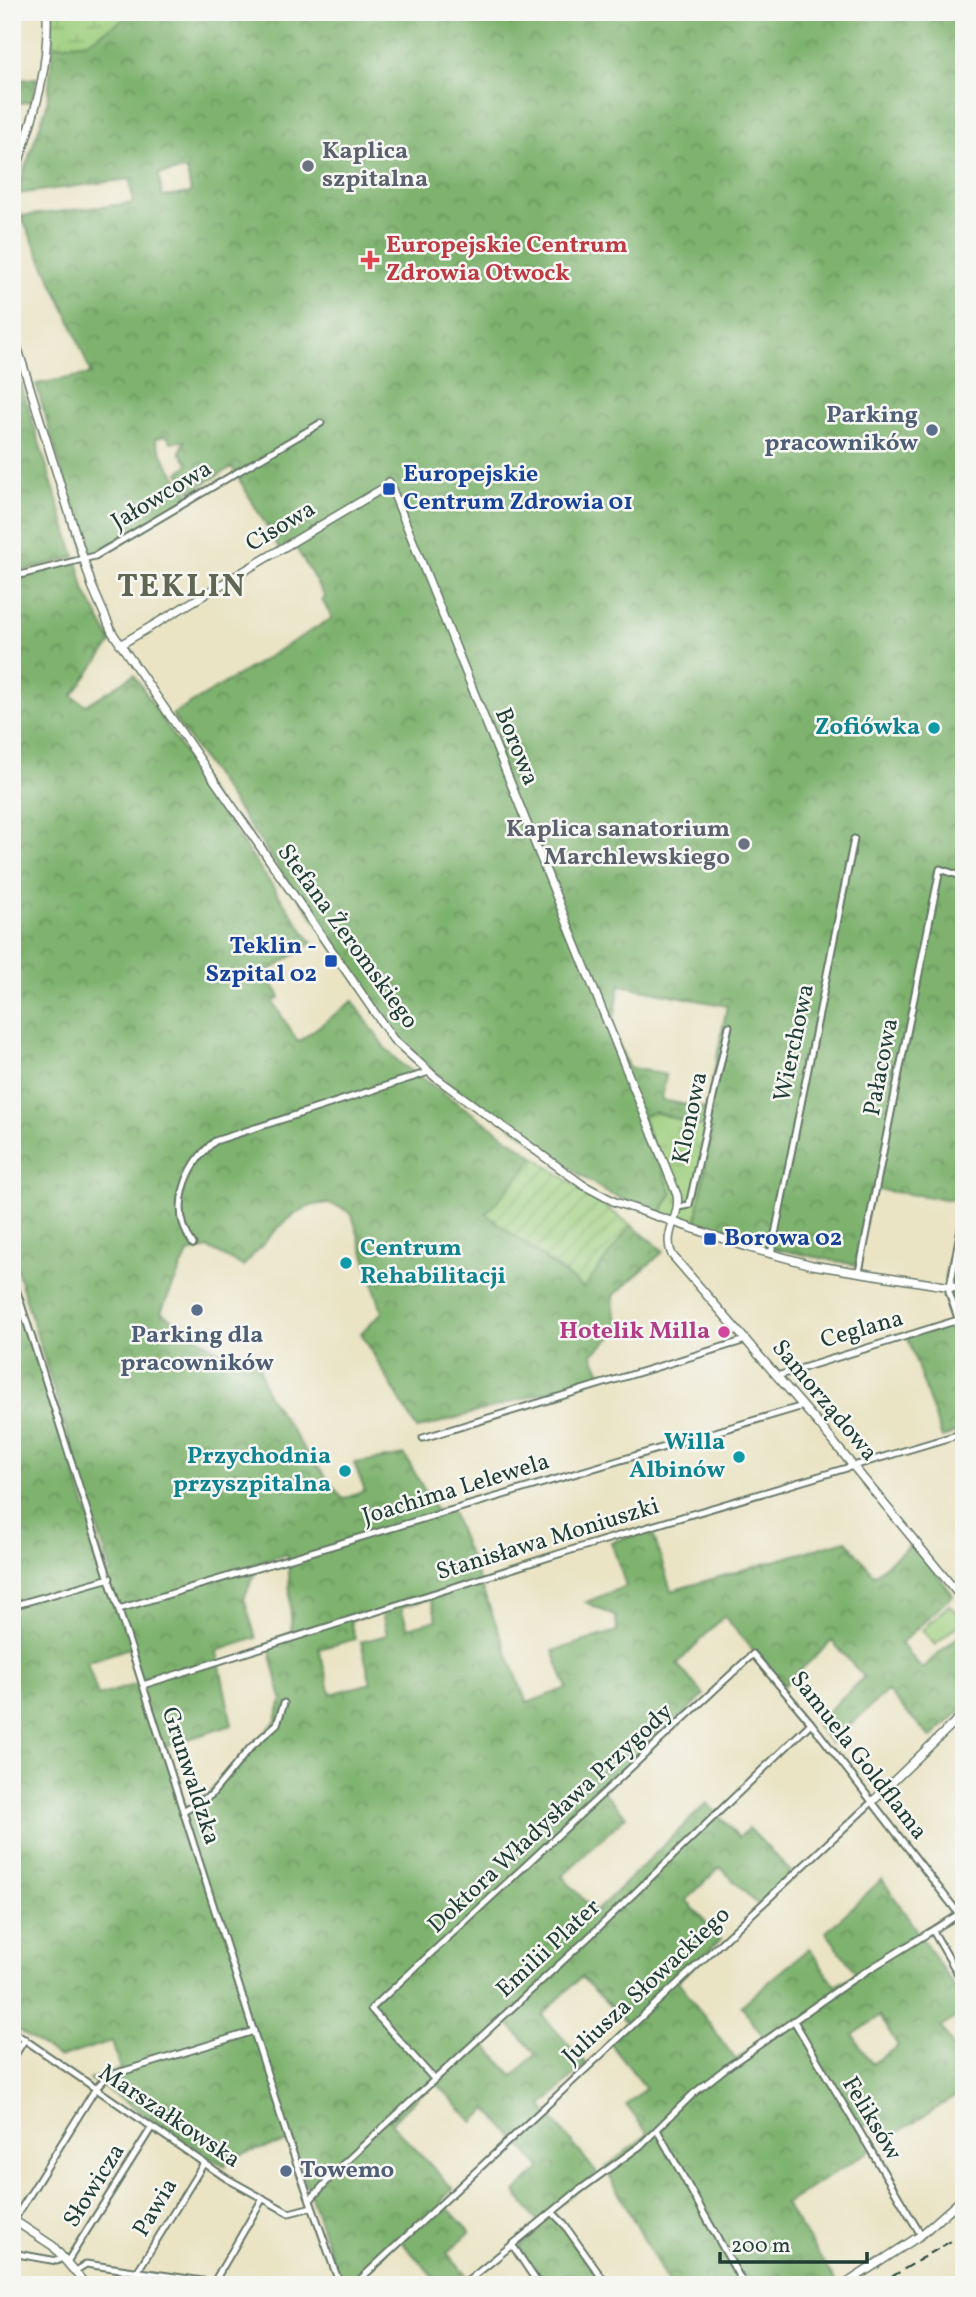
<svg xmlns="http://www.w3.org/2000/svg" width="976" height="2297" font-family="Vollkorn,serif">
	<style>
		.grass { fill: url(#grass-tufts); stroke: #5e865a; stroke-width: 2 }
		.forest { fill: url(#forest-crowns); stroke: #4e7851; stroke-width: 2; fill-rule: evenodd }
		.wetland { fill: url(#wetland-marsh); stroke: #5e865a; stroke-width: 2 }
		.garden { fill: url(#garden-furrows); stroke: #5e865a; stroke-width: 2 }
		.pitch { fill: #9ecf7f; stroke: #5e865a; stroke-width: 2 }
		.lines { fill: none; stroke-linecap: round; stroke-linejoin: round }
		.street-casing { stroke: #667767; stroke-width: 9 }
		.secondary-casing { stroke: #667767; stroke-width: 10 }
		.street { stroke: #fff; stroke-width: 5 }
		.secondary { stroke: #fff; stroke-width: 7 }
		.rail { stroke: #1f3d34; stroke-width: 2; stroke-dasharray: 10 5; stroke-linecap: butt }
		.worship-dot { fill: #6b7280; stroke: #f6f6f2; stroke-width: 2.5 }
		.health-dot { fill: #e0444e; stroke: #f6f6f2; stroke-width: 2.5 }
		.service-dot { fill: #5c6f8a; stroke: #f6f6f2; stroke-width: 2.5 }
		.transit-dot { fill: #1a4fb4; stroke: #f6f6f2; stroke-width: 2.5 }
		.culture-dot { fill: #0f9aa8; stroke: #f6f6f2; stroke-width: 2.5 }
		.hotel-dot { fill: #d1479c; stroke: #f6f6f2; stroke-width: 2.5 }
		.labels { text-anchor: middle; dominant-baseline: central; stroke-width: 5; stroke-linejoin: round; paint-order: stroke }
		.worship-label { font-size: 24px; font-weight: bold; fill: #5b616d; stroke: #f6f6f2; text-anchor: start }
		.health-label { font-size: 24px; font-weight: bold; fill: #be3a42; stroke: #f6f6f2; text-anchor: start }
		.service-label { font-size: 24px; font-weight: bold; fill: #4e5e75; stroke: #f6f6f2; text-anchor: end }
		.transit-label { font-size: 24px; font-weight: bold; fill: #164399; stroke: #f6f6f2; text-anchor: start }
		.street-label { font-size: 24px; fill: #1f3d34; stroke: #f6f6f2 }
		.culture-label { font-size: 24px; font-weight: bold; fill: #0d838f; stroke: #f6f6f2; text-anchor: end }
		.hotel-label { font-size: 24px; font-weight: bold; fill: #b23c85; stroke: #f6f6f2; text-anchor: end }
		.district-label { font-size: 32px; font-weight: bold; letter-spacing: 2px; fill: #5f6652; stroke: #f6f6f2 }
	</style>
	<defs>
		<pattern id="grass-tufts" width="24" height="20" patternUnits="userSpaceOnUse" patternTransform="scale(1.75)"><rect width="24" height="20" fill="#9ecf7f"/><path d="M3 7l-1-3M5 7V3M7 7l1-3M15 17l-1-3M17 17v-4M19 17l1-3" fill="none" stroke="#80a969"/></pattern>
		<pattern id="forest-crowns" width="20" height="18" patternUnits="userSpaceOnUse" patternTransform="scale(1.75)"><rect width="20" height="18" fill="#7eb26e"/><path d="M2 6a3 3 0 1 1 6 0M12 15a3 3 0 1 1 6 0" fill="none" stroke="#67925b"/></pattern>
		<pattern id="wetland-marsh" width="20" height="14" patternUnits="userSpaceOnUse" patternTransform="scale(1.75)"><rect width="20" height="14" fill="#9ecf7f"/><path d="M1 5h8M5 5V1M11 12h8M15 12V8" fill="none" stroke="#80a969"/></pattern>
		<pattern id="garden-furrows" width="10" height="10" patternUnits="userSpaceOnUse" patternTransform="scale(1.75)"><rect width="10" height="10" fill="#9ecf7f"/><path d="M-1 1l2-2M0 10L10 0M9 11l2-2" fill="none" stroke="#80a969"/></pattern>
	</defs>
	<rect width="100%" height="100%" fill="#f6f6f2"/>
	<filter id="ink" filterUnits="userSpaceOnUse"><feTurbulence type="fractalNoise" baseFrequency=".0143" numOctaves="2"/><feDisplacementMap in="SourceGraphic" scale="14" xChannelSelector="R" yChannelSelector="G"/><feConvolveMatrix kernelMatrix="1 2 1 2 8 2 1 2 1" color-interpolation-filters="sRGB"/></filter>
	<filter id="wash" filterUnits="userSpaceOnUse"><feTurbulence type="fractalNoise" baseFrequency=".00686" numOctaves="4" result="noise"/><feDisplacementMap in="SourceGraphic" scale="28" xChannelSelector="R" yChannelSelector="G"/><feGaussianBlur stdDeviation="1.57" result="paint"/><feColorMatrix in="noise" values="0 0 0 0 0 0 0 0 0 0 0 0 0 0 0 0 0 1.4 0 .05"/><feComposite in="paint" operator="in"/></filter>
	<g filter="url(#wash)">
		<rect width="100%" height="100%" fill="#eae4c5"/>
		<!-- grass -->
		<path class="grass" d="M654 1112 712 1129 696 1223 660 1214 672 1194 641 1117Z"/>
		<!-- forest -->
		<path class="forest" d="M126 12H964V1429L942 1438 907 1336 955 1322 945 1278 962 1201 871 1189 856 1265 761 1246 696 1223 712 1129 654 1112 642 1117 672 1194 660 1214 608 1193 586 1179 439 1076 398 1039 172 715 332 618 322 600 325 597 295 546 282 553 232 467 191 492 179 473 189 464 180 452 185 441 171 442 166 435 155 439 166 462 191 498 90 556 86 553 36 384 91 374 70 320 21 216 133 203 130 179 16 194 47 105 53 46 87 42 127 17ZM187 170 191 193 162 197 159 174ZM620 985 727 1006 707 1109 662 1100 666 1075 628 1067 612 1028Z
			M37 78 32 101 12 104V81Z
			M21 384 75 557 12 574V386Z
			M73 563 78 564 85 592 112 642 72 696 86 705 134 675 241 841 312 943 266 973 280 997 273 1002 298 1042 353 1001 385 1048 400 1063 535 1157 487 1215 583 1288 631 1225 664 1251 613 1296 615 1315 624 1327 592 1354 603 1376 417 1429 361 1333 382 1312 352 1215C310 1179 270 1238 243 1266L208 1248 188 1253 161 1312 232 1360 256 1354 266 1392 304 1449 343 1499 365 1491 354 1463 405 1455 436 1511 450 1507 527 1703 567 1688 553 1651 617 1631 616 1617 586 1602 626 1586 611 1542 652 1530 671 1591 846 1540 874 1575 913 1543 953 1595 900 1644 922 1668 964 1631V1707L931 1738 887 1691 831 1743 815 1723 864 1677 832 1641 783 1686 724 1616 677 1664 704 1695 603 1791 626 1816 562 1876 595 1912 707 1803 739 1837 749 1828 792 1873 758 1905 720 1867 686 1900 721 1939 678 1981 736 2060 764 2038 741 2006 809 1948 835 1986 856 1973 826 1932 882 1879 964 2001V2013L941 2027 964 2065V2091L889 2138 877 2119 859 2129 871 2150 785 2204 838 2285H669L605 2168 648 2134 626 2105 646 2088 609 2042 628 2024 581 1977 542 2015 586 2064 542 2106 597 2173 551 2212 604 2285H544L519 2248 542 2228 515 2192 541 2168 488 2109 473 2122 435 2081 391 2123 453 2189 441 2201 470 2232 447 2253 469 2279 456 2285H441L399 2239 349 2285H341L292 2141 226 2158V2167L90 2079 120 2070 112 2041 59 2058 12 2026V1284L108 1574 112 1572 85 1492 12 1254V580ZM288 1554 292 1639 269 1646 282 1700 275 1722 209 1793 185 1807 166 1746 232 1725 217 1651 256 1638 244 1598 260 1562ZM431 1598 437 1620 408 1628 401 1607ZM382 1613 387 1635 361 1642 371 1683 331 1694 319 1649 355 1639 350 1621ZM129 1648 140 1683 98 1696 87 1662ZM880 2016 898 2046 872 2064 853 2035ZM507 2022 536 2054 513 2076 483 2043Z"/>
		<!-- wetland -->
		<path class="wetland" d="M51 12H126L127 17 87 42 53 46Z"/>
		<!-- garden -->
		<path class="garden" d="M535 1157 631 1225 584 1288 486 1214Z"/>
		<!-- pitch -->
		<path class="pitch" d="M949 1605 963 1620 935 1645 922 1630Z"/>
	</g>
	<g filter="url(#ink)">
		<g class="lines">
			<!-- street casing -->
			<g class="street-casing">
				<path id="street" d="M12 577 95 556 321 423
					M678 1207 689 1205 729 1026
					M964 1212 949 1292 964 1336
					M193 1244C168 1210 186 1165 215 1141L429 1072
					M771 1254 854 839
					M859 1272 940 869 964 877
					M12 1276 288 2139 340 2285
					M777 1376 958 1320
					M423 1438 746 1340
					M12 1606 110 1578
					M119 1609 803 1406
					M143 1685 568 1551 964 1433
					M183 1811 211 1795 251 1747 277 1724 284 1703
					M933 1931 964 1984
					M794 2021 921 2235
					M12 2031 226 2178 289 2213 312 2207
					M12 2060 25 2039
					M434 2079 371 2009 753 1654 811 1723 959 1914
					M657 2130 744 2285
					M310 2200 340 2167 591 1935 811 1723
					M553 2213 563 2223 607 2285
					M14 2220 96 2088 108 2076 254 2031
					M513 2246 539 2285
					M12 2253 57 2261 63 2257
					M67 2262 152 2127
					M75 2271 86 2264 230 2285
					M137 2272 204 2163
					M214 2282 263 2198
					M354 2285 873 1801
					M463 2285 578 2191 640 2146 693 2094 726 2068 852 1980 964 1911"/>
			</g>
			<!-- secondary casing -->
			<g class="secondary-casing">
				<path id="secondary" d="M12 184C31 120 49 81 47 12
					M12 330 92 586 112 632 393 1039 435 1077 583 1185 615 1202 750 1248 812 1265 964 1289
					M389 482 677 1195C681 1217 662 1233 672 1255L822 1428 964 1601
					M120 645 390 484
					M873 1801 964 1713
					M12 2219 53 2246 86 2285
					M844 2285 921 2235 964 2197"/>
			</g>
			<!-- street -->
			<use href="#street" class="street"/>
			<!-- secondary -->
			<use href="#secondary" class="secondary"/>
			<!-- rail -->
			<path class="rail" d="M878 2285 964 2233
				M940 2285 964 2271"/>
		</g>
	</g>
	<!-- markers -->
	<g class="worship-dot">
		<circle cx="308" cy="166" r="7"/>
		<circle cx="744" cy="844" r="7"/>
	</g>
	<path class="health-dot" d="M366.5 249.5h7v7h7v7h-7v7h-7v-7h-7v-7h7z"/>
	<g class="service-dot">
		<circle cx="932" cy="430" r="7"/>
		<circle cx="197" cy="1310" r="7"/>
		<circle cx="286" cy="2171" r="7"/>
	</g>
	<g class="transit-dot">
		<rect x="382" y="482" width="14" height="14" rx="3.5"/>
		<rect x="324" y="954" width="14" height="14" rx="3.5"/>
		<rect x="703" y="1232" width="14" height="14" rx="3.5"/>
	</g>
	<g class="culture-dot">
		<circle cx="934" cy="728" r="7"/>
		<circle cx="346" cy="1263" r="7"/>
		<circle cx="739" cy="1457" r="7"/>
		<circle cx="345" cy="1471" r="7"/>
	</g>
	<circle class="hotel-dot" cx="724" cy="1332" r="7"/>
	<g class="labels">
		<!-- worship labels -->
		<g class="worship-label">
			<text x="322" y="152">Kaplica<tspan x="322" dy="28">szpitalna</tspan></text>
			<text x="730" y="830" text-anchor="end">Kaplica sanatorium<tspan x="730" dy="28">Marchlewskiego</tspan></text>
		</g>
		<!-- health labels -->
		<g class="health-label">
			<text x="386" y="246">Europejskie Centrum<tspan x="386" dy="28">Zdrowia Otwock</tspan></text>
		</g>
		<!-- service labels -->
		<g class="service-label">
			<text x="918" y="416">Parking<tspan x="918" dy="28">pracowników</tspan></text>
			<text x="197" y="1336" text-anchor="middle">Parking dla<tspan x="197" dy="28">pracowników</tspan></text>
			<text x="300" y="2171" text-anchor="start">Towemo</text>
		</g>
		<!-- transit labels -->
		<g class="transit-label">
			<text x="403" y="475">Europejskie<tspan x="403" dy="28">Centrum Zdrowia 01</tspan></text>
			<text x="317" y="947" text-anchor="end">Teklin -<tspan x="317" dy="28">Szpital 02</tspan></text>
			<text x="724" y="1239">Borowa 02</text>
		</g>
		<!-- street labels -->
		<g class="street-label">
			<text transform="translate(162 496) rotate(-31)">Jałowcowa</text>
			<text transform="translate(281 527) rotate(-31)">Cisowa</text>
			<text transform="translate(516 747) rotate(68)">Borowa</text>
			<text transform="translate(347 937) rotate(54)">Stefana Żeromskiego</text>
			<text transform="translate(795 1043) rotate(-78)">Wierchowa</text>
			<text transform="translate(882 1067) rotate(-79)">Pałacowa</text>
			<text transform="translate(691 1118) rotate(-78)">Klonowa</text>
			<text transform="translate(862 1330) rotate(-16)">Ceglana</text>
			<text transform="translate(824 1401) rotate(50)">Samorządowa</text>
			<text transform="translate(456 1490) rotate(-17)">Joachima Lelewela</text>
			<text transform="translate(548 1540) rotate(-17)">Stanisława Moniuszki</text>
			<text transform="translate(858 1756) rotate(52)">Samuela Goldflama</text>
			<text transform="translate(190 1776) rotate(72)">Grunwaldzka</text>
			<text transform="translate(551 1819) rotate(-43)">Doktora Władysława Przygody</text>
			<text transform="translate(549 1949) rotate(-43)">Emilii Plater</text>
			<text transform="translate(647 1986) rotate(-43)">Juliusza Słowackiego</text>
			<text transform="translate(169 2117) rotate(34)">Marszałkowska</text>
			<text transform="translate(871 2119) rotate(59)">Feliksów</text>
			<text transform="translate(95 2186) rotate(-58)">Słowicza</text>
			<text transform="translate(156 2208) rotate(-59)">Pawia</text>
		</g>
		<!-- culture labels -->
		<g class="culture-label">
			<text x="920" y="728">Zofiówka</text>
			<text x="360" y="1249" text-anchor="start">Centrum<tspan x="360" dy="28">Rehabilitacji</tspan></text>
			<text x="725" y="1443">Willa<tspan x="725" dy="28">Albinów</tspan></text>
			<text x="331" y="1457">Przychodnia<tspan x="331" dy="28">przyszpitalna</tspan></text>
		</g>
		<!-- hotel labels -->
		<g class="hotel-label">
			<text x="710" y="1332">Hotelik Milla</text>
		</g>
		<!-- district labels -->
		<g class="district-label">
			<text x="182" y="588">TEKLIN</text>
		</g>
	</g>
	<!-- margin -->
	<rect width="976" height="2297" fill="none" stroke="#f6f6f2" stroke-width="42"/>
	<!-- scale -->
	<path d="M720 2252v10h147v-10" fill="none" stroke="#1f3d34" stroke-width="3.5"/>
	<text x="731" y="2252" font-size="21" fill="#1f3d34" stroke="#f6f6f2" stroke-width="5" paint-order="stroke">200 m</text>
</svg>
